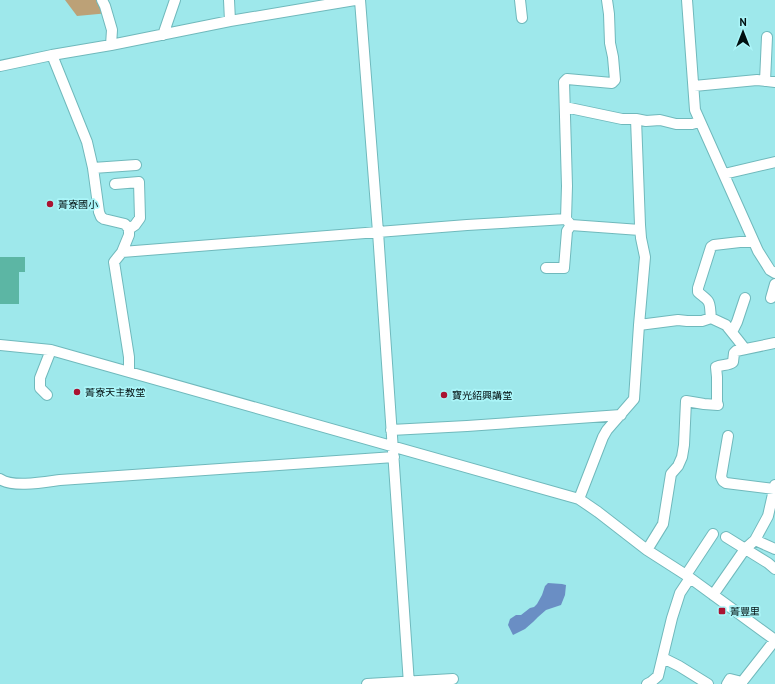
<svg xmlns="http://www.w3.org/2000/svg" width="775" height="684" font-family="'PT Sans','Noto Sans TC',sans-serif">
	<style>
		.green { fill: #bca177 }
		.water { fill: #6a8ec4 }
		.building { fill: #5cb6a4 }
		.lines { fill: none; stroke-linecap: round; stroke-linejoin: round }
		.minor-casing { stroke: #70b9bc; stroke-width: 12 }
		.minor { stroke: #fff; stroke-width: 10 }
		.poi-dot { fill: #aa1331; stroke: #abf5f8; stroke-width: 1.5 }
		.labels { text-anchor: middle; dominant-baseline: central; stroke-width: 3.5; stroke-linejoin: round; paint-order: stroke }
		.poi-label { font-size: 10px; fill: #000f10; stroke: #abf5f8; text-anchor: start }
	</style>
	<rect width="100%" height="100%" fill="#9ee8eb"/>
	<!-- green -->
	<path class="green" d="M65 0H102L109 13 77 16Z"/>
	<!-- water -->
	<path class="water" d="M548 583 562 584 566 585 565 595 561 605 546 610 538 617 533 622 525 629 513 635 508 625 510 619 516 615H521L530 608 534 607 537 604 542 595 545 586Z"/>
	<!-- building -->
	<path class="building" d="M0 257H25V272H19V304H0Z"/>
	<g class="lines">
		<!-- minor casing -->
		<g class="minor-casing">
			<path id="minor" d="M102 0 105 6 112 30 111 45
				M229 0 230 21
				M360 0 378 232 409 684
				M520 0 522 18
				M607 0 609 14 610 43 613 57 615 80 612 83 567 79 564 82 567 186 566 219 571 225 640 230
				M687 0 695 110 758 251 770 270 775 273
				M163 35 175 0
				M52 55 87 142 93 168 99 212 101 217 104 219 125 224 129 229V235L122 252
				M0 66 52 55 111 45 230 21 355 0
				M765 81 767 37
				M694 86 757 80 775 82
				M565 107 622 119H636L646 121 660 120 676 124H692L699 122
				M93 168 136 165
				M724 174 775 162
				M115 184 139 182 140 218 135 225 129 229
				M546 268H564L567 231 571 225
				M771 298 775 284
				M711 318C710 313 711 305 708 301 706 298 701 295 698 292V288L711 247 714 245 740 242H754
				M639 325 678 320 687 321H702L711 318 726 325 738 340 745 349
				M732 332 737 322 745 298
				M0 345 51 350 579 499 598 512 647 550 686 575 775 640
				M129 372V357L114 262 122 252 467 225 566 219
				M47 395 40 388V378L51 350
				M391 430 467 426 621 415
				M728 436 721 477 723 481 726 483 774 489
				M0 479C13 488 45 482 60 480L394 457
				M579 499 603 437 607 430 634 399 639 325 645 257 641 238 640 225 636 119
				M726 537 768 563 775 569
				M755 540 775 549
				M647 550 663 524 671 474 678 466 682 457 684 445 686 401 704 404 718 405 717 402V377L716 367C722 364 728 366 733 362L734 353 736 351 775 343
				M686 575 713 534
				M713 595 745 549 755 540 768 516 775 485
				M663 658 679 666 708 684
				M367 684 453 679
				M647 684 651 682 658 676 672 618 680 593 690 578
				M727 684 730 679 742 682 775 640"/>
		</g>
		<!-- minor -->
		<use href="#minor" class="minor"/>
	</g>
	<!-- markers -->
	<g class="poi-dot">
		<circle cx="50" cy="204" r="4"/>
		<circle cx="77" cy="392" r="4"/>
		<circle cx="444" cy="395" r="4"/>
		<rect x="718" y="607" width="8" height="8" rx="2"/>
	</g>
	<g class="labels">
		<!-- poi labels -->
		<g class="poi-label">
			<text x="58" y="204">菁寮國小</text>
			<text x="85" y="392">菁寮天主教堂</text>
			<text x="452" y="395">寶光紹興講堂</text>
			<text x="730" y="611">菁豐里</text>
		</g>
	</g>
	<!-- north arrow -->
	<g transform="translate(743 32)" stroke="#abf5f8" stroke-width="3" paint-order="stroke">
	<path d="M0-3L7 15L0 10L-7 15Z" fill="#000f10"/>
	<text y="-6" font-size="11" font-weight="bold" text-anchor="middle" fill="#000f10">N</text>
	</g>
</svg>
